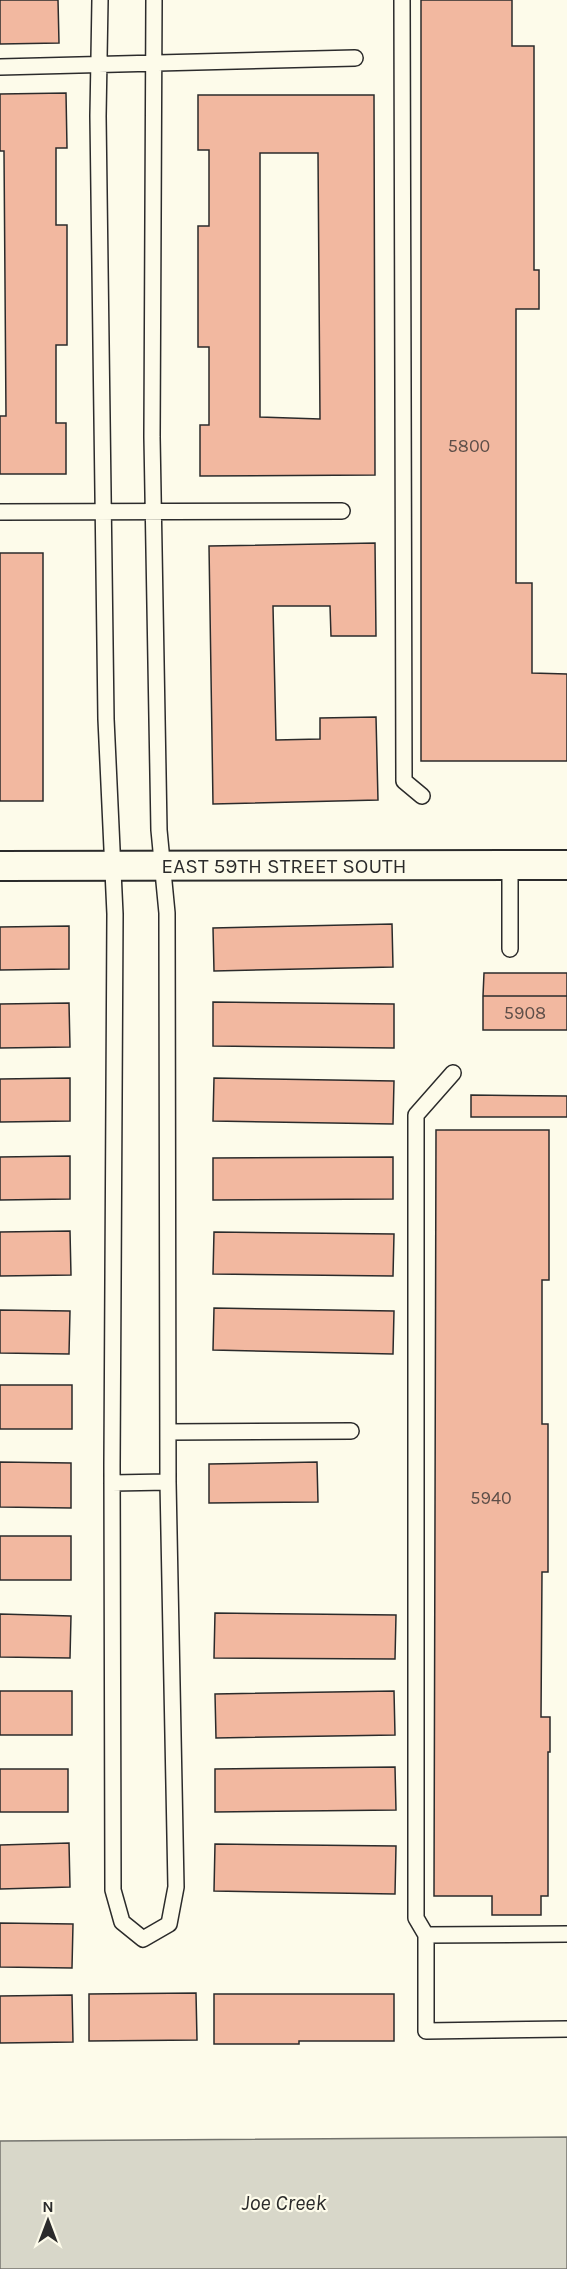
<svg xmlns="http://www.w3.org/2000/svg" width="567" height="2269" font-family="Karla,sans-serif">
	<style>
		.water { fill: #d8d7c9; stroke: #74746e; stroke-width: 1.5 }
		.building { fill: #f2b8a0; stroke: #2b2b2b; stroke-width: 1.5; fill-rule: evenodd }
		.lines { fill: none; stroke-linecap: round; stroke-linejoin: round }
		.service-casing { stroke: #2b2b2b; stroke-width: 18 }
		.minor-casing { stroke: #2b2b2b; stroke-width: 32 }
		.service { stroke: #fdfbea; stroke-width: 15 }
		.minor { stroke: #fdfbea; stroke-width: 28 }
		.labels { text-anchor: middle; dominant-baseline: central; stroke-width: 4.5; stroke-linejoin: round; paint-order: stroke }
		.number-label { font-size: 18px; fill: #5d4e48 }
		.street-label { font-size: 21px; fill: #2b2b2b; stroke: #fdfbea }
		.water-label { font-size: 22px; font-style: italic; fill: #2b2b2b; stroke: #fdfbea }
	</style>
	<rect width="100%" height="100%" fill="#fdfbea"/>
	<!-- water -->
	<path class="water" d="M567 2137V2269H0V2141Z"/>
	<!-- building -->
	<path class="building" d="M0 0H58L59 43 0 44Z
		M421 0H512V46H534V270H539V309H516V583H532V673L567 674V761H421Z
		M66 93 67 148H56V225H67V345H56V423H66V474H0V416H6L4 151H0V94Z
		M198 95H374L375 475 200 476V425H209V347H198V226H209V150H198ZM260 153H318L320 419 260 417Z
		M375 543 376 636H331L330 606H273L276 740 320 739V718L376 717 378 800 213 804 209 546Z
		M0 553H43V801H0Z
		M392 924 393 967 214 971 213 928Z
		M69 926V969L0 970V927Z
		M484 973H567V996H483Z
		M483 996H567V1030H483Z
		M213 1002 394 1004V1048L213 1046Z
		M69 1003 70 1047 0 1048V1004Z
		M70 1078V1121L0 1122V1079Z
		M214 1078 394 1081 393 1124 213 1121Z
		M471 1095 567 1096V1117H471Z
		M436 1130H549V1280H542V1424H548V1572H542L541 1717H550V1752H548V1896H541V1915H492V1896H434Z
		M70 1156V1199L0 1200V1157Z
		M393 1157V1199L213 1200V1158Z
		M70 1231 71 1275 0 1276V1232Z
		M214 1232 394 1234 393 1276 213 1274Z
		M214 1308 394 1311 393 1354 213 1350Z
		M0 1310 70 1311 69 1354 0 1353Z
		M0 1385H72V1429H0Z
		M0 1462 71 1463V1508L0 1507Z
		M317 1462 318 1502 209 1503V1464Z
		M0 1536H71V1580H0Z
		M215 1613 396 1615 395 1659 214 1658Z
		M0 1614 71 1616 70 1658 0 1657Z
		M0 1691H72V1735H0Z
		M394 1691 395 1735 216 1738 215 1694Z
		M395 1767 396 1810 215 1812V1769Z
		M0 1769H68V1812H0Z
		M69 1843 70 1887 0 1889V1845Z
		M215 1844 396 1846 395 1894 214 1891Z
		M0 1923 73 1924 72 1968 0 1967Z
		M196 1993 197 2040 89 2041V1994Z
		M214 1994H394V2041H299V2044H214Z
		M72 1995 73 2042 0 2043V1996Z"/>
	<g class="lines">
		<!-- service casing -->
		<g class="service-casing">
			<path id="service" d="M100 0 98 116 106 719 115 914 112 1465 113 1890 122 1922 143 1939 169 1924 176 1887 168 1482 167 913 159 830 152 437 154 0
				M402 0 404 781 422 796
				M0 67 355 58
				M0 512 342 511
				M510 949V865
				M168 1432 351 1431
				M112 1483 168 1482
				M567 1934 426 1935V2031L567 2029
				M426 1935 416 1918V1115L453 1073"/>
		</g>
		<!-- minor casing -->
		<g class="minor-casing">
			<path id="minor" d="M0 866 567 865"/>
		</g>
		<!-- service -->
		<use href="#service" class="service"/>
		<!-- minor -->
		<use href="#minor" class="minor"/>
	</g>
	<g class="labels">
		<!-- number labels -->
		<g class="number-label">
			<text x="469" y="446">5800</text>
			<text x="525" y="1013">5908</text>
			<text x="491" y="1498">5940</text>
		</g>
		<!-- street labels -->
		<g class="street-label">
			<text x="284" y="866">EAST 59TH STREET SOUTH</text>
		</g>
		<!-- water labels -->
		<g class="water-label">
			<text x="284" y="2203">Joe Creek</text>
		</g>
	</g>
	<!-- north arrow -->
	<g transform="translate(48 2221)" stroke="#fdfbea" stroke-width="4.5" paint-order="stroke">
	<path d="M0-4.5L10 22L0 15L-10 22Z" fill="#2b2b2b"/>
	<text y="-9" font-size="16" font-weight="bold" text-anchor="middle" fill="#2b2b2b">N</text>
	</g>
</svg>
